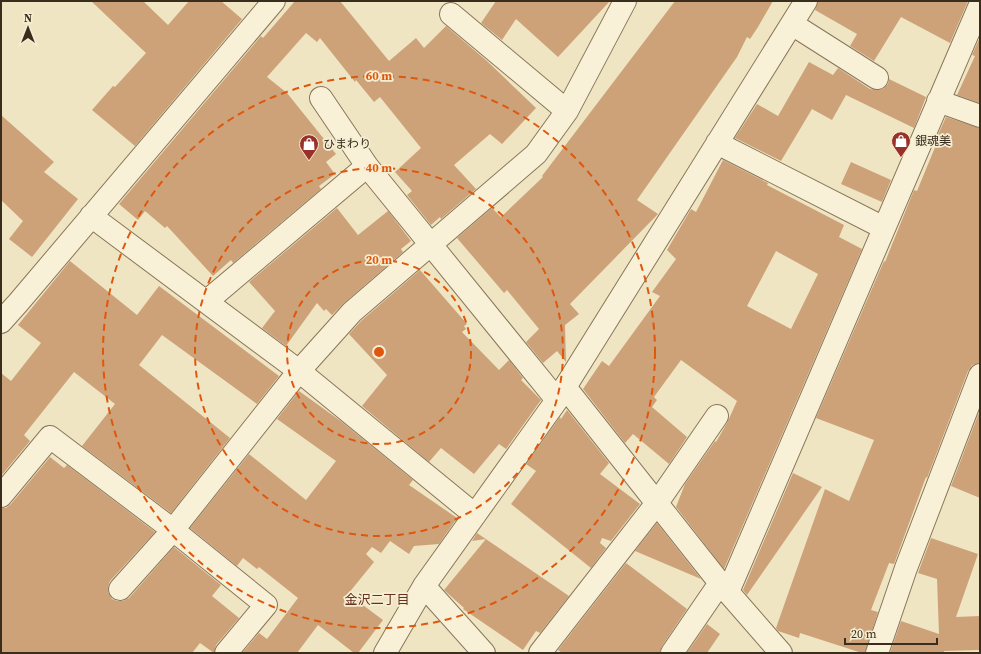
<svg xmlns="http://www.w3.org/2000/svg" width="981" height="654" font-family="'Source Serif 4','Noto Sans JP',serif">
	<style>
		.building { fill: #cda279; fill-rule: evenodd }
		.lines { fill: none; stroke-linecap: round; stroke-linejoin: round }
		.minor-casing { stroke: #89765a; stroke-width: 24 }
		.minor { stroke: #f9f1d7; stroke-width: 22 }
		.ring { fill: none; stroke: #df570d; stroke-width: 2; stroke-dasharray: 7 5 }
		.labels { text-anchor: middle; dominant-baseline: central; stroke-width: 3.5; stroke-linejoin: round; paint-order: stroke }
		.poi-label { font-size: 12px; fill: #392d1e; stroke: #f6eed3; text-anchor: start }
		.neighbourhood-label { font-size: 13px; fill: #66311d; stroke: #f6eed3 }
		.centre { fill: #df570d; stroke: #f6eed3; stroke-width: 2 }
		.ring-label { font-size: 12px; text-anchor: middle; font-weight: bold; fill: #df570d; stroke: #f6eed3; stroke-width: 3.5; stroke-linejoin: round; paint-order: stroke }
	</style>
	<rect width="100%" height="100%" fill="#efe5c3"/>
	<!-- building -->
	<path class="building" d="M91 1H143L168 25 189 1H221L242 19 135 146 92 110 113 86 115 87 146 53Z
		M295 1H340L389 61 416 38 424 48 446 26 487 61 536 108 502 144 490 134 454 165 476 189 441 219 440 217 431 225 407 195 412 191 395 172 421 148 380 97 374 102 356 80 355 82 320 38 317 42 306 33 267 77 287 93 336 154 326 162 335 174 319 186 321 189 233 263 231 260 213 276 167 226 165 228 145 211 138 220 119 204 261 36 263 38Z
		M496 1H610L558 57 516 19 502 40 481 23Z
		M675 1H773L758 27 750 39 747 37 737 57 637 200 658 214 570 304 579 314 565 325 566 362 557 351 543 363 526 342 539 329 507 290 504 293 457 238 492 208 501 217 543 177 542 176Z
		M818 1H968L950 43 901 17 874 61 850 46 857 34 815 10Z
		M980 37V103L957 95 975 56 972 55Z
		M809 62 833 75 838 68 870 89 876 90 883 89 888 84 889 79 926 97 914 128 846 95 832 120 812 109 781 161 735 138 757 104 778 116Z
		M1 115 54 162 44 172 78 199 32 257 9 239 23 221 1 200Z
		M946 117 980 128V363L972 365 968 371 927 478 926 477 894 564 889 563 871 610 878 612 865 653H862L800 633 799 638 778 631 776 628 825 489 849 501 874 440 816 418 884 261 885 262 914 190 917 191 938 140 936 139Z
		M723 160 768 183 767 185 844 225 839 237 862 249 724 569 676 507 685 484 715 441 716 442 727 423 737 401 681 360 654 397 657 400 652 407 687 437 669 464 633 434 625 443 583 389 602 361 609 366 660 296 652 292 676 259 667 250 691 209 696 212ZM776 251 818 274 791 329 747 306Z
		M851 162 891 180 882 202 841 184Z
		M337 208 358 235 388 211 411 241 401 249 403 252 344 303 332 315 326 309 324 311 317 303 286 346 262 328 275 311 249 282Z
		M70 261 137 315 159 286 279 376 257 404 162 335 139 365 230 438 171 513 82 446 115 404 74 372 24 435 30 441 1 476V373L11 381 41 343 18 325Z
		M420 270 467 324 464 326 466 329 462 332 499 370 509 360 523 378 521 380 541 400 506 449 499 444 474 474 441 448 429 462 362 406 387 375 349 334 361 321Z
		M299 391 342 422 413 480 409 485 457 518 439 544 414 546 409 554 390 541 381 553 372 547 366 554 374 562 348 594 383 620 358 653H354L318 625 297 653H242L259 633 267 639 298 598 259 567 257 569 243 558 237 566 190 528 249 454 306 500 336 461 277 419Z
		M567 410 609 463 600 474 640 504 611 541 602 538 600 543 606 548 591 568 511 504 536 471 526 464 560 417 561 419Z
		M980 410V498L951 486Z
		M50 457 64 468 67 465 155 532 110 581 108 586V592L112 599 117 601H123L129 598 174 547 221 585 212 596 239 618 216 645 214 653 200 643 192 653H1V508H6L11 504Z
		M793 473 822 487 747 595 743 590Z
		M657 523 701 579 635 551Z
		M477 533 569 596 540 633 536 631 523 650 463 609 464 608 444 590 486 539 472 541Z
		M931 538 978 554 956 617 980 616V650L944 651V653H940V652L890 653 901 621 939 634 937 579 918 573Z
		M626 563 687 609 662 646 660 653H562L558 650Z
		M707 624 720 634 707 653H687Z"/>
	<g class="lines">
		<!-- minor casing -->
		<g class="minor-casing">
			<path id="minor" d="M451 14 567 111
				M792 24 877 78
				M321 98 367 166 557 400
				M938 101 980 116
				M717 143 884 228
				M91 216 299 371 475 515
				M207 301 367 166
				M1 322 18 303 274 1
				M565 387 720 583 781 653
				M1 496 50 437 173 530 266 605 226 653
				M424 586 484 653
				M120 589 173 530 299 371 352 312 536 154 567 111 625 1
				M728 592 980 5
				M385 653 424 586 557 400 806 1
				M540 653 657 503 717 416
				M672 653 720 583
				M877 653 906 568 980 375"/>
		</g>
		<!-- minor -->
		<use href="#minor" class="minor"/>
	</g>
	<!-- distance rings -->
	<g class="ring">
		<circle cx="379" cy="352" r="92"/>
		<circle cx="379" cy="352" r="184"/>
		<circle cx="379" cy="352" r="276"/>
	</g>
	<!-- icons -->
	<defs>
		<g id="shop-pin" transform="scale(1)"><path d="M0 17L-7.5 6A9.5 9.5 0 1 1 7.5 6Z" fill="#993029" stroke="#f6eed3"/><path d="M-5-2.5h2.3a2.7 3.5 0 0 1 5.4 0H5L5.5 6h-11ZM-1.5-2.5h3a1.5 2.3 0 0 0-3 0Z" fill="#fff"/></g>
	</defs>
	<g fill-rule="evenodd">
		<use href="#shop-pin" x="901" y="141"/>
		<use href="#shop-pin" x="309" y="144"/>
	</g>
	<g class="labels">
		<!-- poi labels -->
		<g class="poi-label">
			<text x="915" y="141">銀魂美</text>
			<text x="323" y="144">ひまわり</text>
		</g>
		<!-- neighbourhood labels -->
		<g class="neighbourhood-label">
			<text x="377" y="599">金沢二丁目</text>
		</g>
	</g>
	<circle cx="379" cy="352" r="6" class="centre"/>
	<g class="ring-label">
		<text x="379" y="80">60 m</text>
		<text x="379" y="172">40 m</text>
		<text x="379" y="264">20 m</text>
	</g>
	<!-- border -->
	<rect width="981" height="654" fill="none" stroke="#392d1e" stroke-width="4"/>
	<!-- north arrow -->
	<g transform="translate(28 28)" stroke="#f6eed3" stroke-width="3" paint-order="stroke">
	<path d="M0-3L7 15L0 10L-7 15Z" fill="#392d1e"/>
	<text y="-6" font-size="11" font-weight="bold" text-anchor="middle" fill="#392d1e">N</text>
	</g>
	<!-- scale -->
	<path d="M845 638v6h92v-6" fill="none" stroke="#392d1e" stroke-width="2"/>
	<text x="851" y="638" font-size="12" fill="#392d1e" stroke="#f6eed3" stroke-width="3" paint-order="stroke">20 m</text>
</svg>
